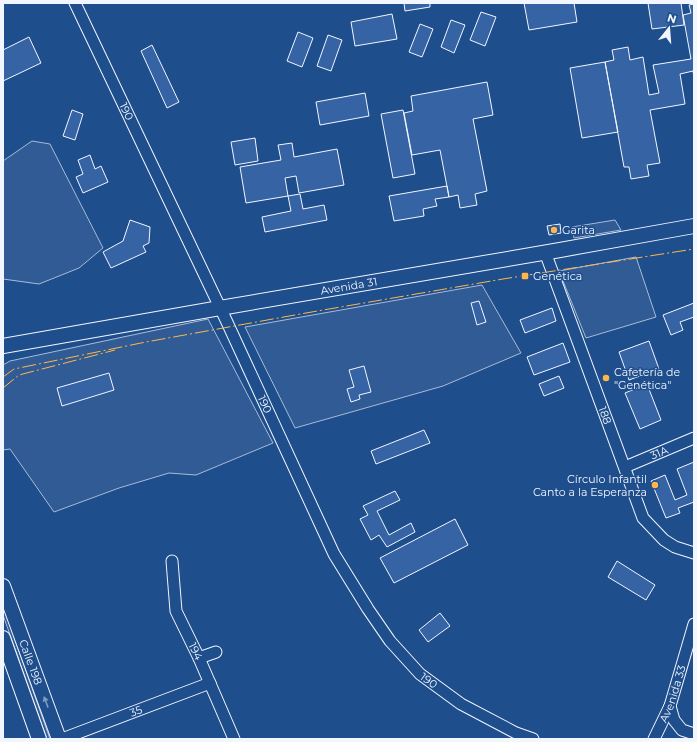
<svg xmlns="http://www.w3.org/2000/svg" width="697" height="742" font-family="Montserrat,sans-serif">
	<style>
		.built { fill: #305b95; stroke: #a8bbd7 }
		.building { fill: #3563a3; stroke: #f2f6ff }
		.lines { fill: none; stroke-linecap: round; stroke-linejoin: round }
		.minor-casing { stroke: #f2f6ff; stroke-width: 13 }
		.major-casing { stroke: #f2f6ff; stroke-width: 16 }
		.minor { stroke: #1f4e8c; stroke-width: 11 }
		.major { stroke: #1f4e8c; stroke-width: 14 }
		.power { stroke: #ffb74d; stroke-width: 1; stroke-dasharray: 14 3 2 3; stroke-linecap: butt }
		.oneway { fill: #7e9ac0 }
		.poi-dot { fill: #ffb74d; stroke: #1f4e8c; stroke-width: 1.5 }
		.labels { text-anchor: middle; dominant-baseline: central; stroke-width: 3; stroke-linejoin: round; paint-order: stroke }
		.street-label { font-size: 11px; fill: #f2f6ff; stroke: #1f4e8c }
		.poi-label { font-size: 11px; fill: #f2f6ff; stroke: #1f4e8c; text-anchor: start }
	</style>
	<rect width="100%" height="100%" fill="#1f4e8c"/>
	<!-- built -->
	<path class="built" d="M32 141 50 144 103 248 79 268 39 284 3 279V161Z
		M615 220 621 230 574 238 572 227Z
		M636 257 656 317 586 338 559 271Z
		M482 285 521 353 443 386 295 428 245 327Z
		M208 319 273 443 196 475 169 473 119 488 54 512 10 449 3 450V365L10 361Z
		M3 606 50 739H47L3 615Z"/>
	<!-- building -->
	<path class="building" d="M404 3H430V7L405 11Z
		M524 3H574L577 22 529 30Z
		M648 3H681L684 25 652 29Z
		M694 4V77L693 71 680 74 685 104 650 110 660 163 647 165 649 176 631 179 629 167H624L605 62 614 60 612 50 628 47 630 60 643 57 649 95 659 93 653 65 691 59 683 15 691 13 689 5Z
		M481 12 496 17 485 46 470 40Z
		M392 14 397 39 355 46 351 22Z
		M451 20 465 25 454 53 441 47Z
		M420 24 433 29 422 57 409 52Z
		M298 32 313 38 302 67 287 61Z
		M328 35 342 40 331 71 317 66Z
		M29 37 41 63 3 81V50Z
		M152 45 179 102 167 108 141 51Z
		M605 62 618 132 582 138 570 68Z
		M487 82 493 115 473 119 487 191 475 194 477 205 460 208 458 195 449 197 440 150 412 155 404 113 413 111 411 96Z
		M365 93 369 116 320 125 316 102Z
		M72 110 83 114 75 140 63 136Z
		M403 110 415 174 393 178 381 114Z
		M255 138 258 161 235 165 231 142Z
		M292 143 294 157 337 149 344 185 299 193 296 176 285 178 288 196 246 203 240 167 281 160 278 145Z
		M90 155 95 169 101 166 108 182 83 193 76 177 83 174 78 160Z
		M447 186 449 197 435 199 437 206 423 209 424 216 394 221 389 196Z
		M300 194 303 209 324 205 327 220 265 232 262 217 291 211 288 196Z
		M130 220 150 227 149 243 143 246 146 252 111 268 103 252 123 241Z
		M560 224 561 233 549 235 547 226Z
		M479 301 486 322 477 325 471 303Z
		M694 303V317L680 322 683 330 671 335 663 315Z
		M552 308 556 321 525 333 520 320Z
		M649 341 659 369 629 380 619 352Z
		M563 343 570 362 534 375 527 357Z
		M364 366 371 392 359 395 360 399 351 402 347 389 354 387 349 370Z
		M109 373 114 390 62 406 57 388Z
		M559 376 564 388 544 396 539 384Z
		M647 384 661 420 640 429 625 393Z
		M424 430 430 443 376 464 371 451Z
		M694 462V502L678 508 680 513 666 518 651 481 665 475 675 500 687 495 677 469Z
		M395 491 400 500 377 511 389 535 411 523 415 532 387 547 379 535 371 540 360 519 368 515 363 506Z
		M455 519 468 545 394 583 380 558Z
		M617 561 655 585 646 600 608 577Z
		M440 613 450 626 428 642 419 630Z"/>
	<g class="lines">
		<!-- minor casing -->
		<g class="minor-casing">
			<g id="minor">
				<path id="s1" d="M75 3 226 320 334 554 368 609 390 641 420 674 461 704 516 733 533 739"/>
				<path id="s2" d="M545 252 643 518 664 540 675 547 694 553"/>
				<path id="s3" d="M625 467 694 438"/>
				<path id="s4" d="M172 561 176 611 199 658 234 739"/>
				<path d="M199 658 216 652"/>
				<path d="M670 706 674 720 682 730 694 734"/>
				<path id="s5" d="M62 739 210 683"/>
				<path id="s6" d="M654 739 670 706 694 624"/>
			</g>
		</g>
		<!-- major casing -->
		<g class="major-casing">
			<g id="major">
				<path id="s7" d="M3 346 220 308 560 250 694 226"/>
				<path id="s8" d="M3 586 59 739"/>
				<path d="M3 638 39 739"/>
			</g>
		</g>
		<!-- minor -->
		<use href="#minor" class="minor"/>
		<!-- major -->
		<use href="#major" class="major"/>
		<!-- power -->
		<path class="power" d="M3 377 14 369 146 342 306 313 503 279 694 249
			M3 388 19 375 115 350"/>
	</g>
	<!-- one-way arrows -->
	<defs><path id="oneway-solid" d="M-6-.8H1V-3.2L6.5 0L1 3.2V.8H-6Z"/></defs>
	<use class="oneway" href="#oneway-solid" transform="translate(46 702) rotate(-110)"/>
	<!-- markers -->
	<g class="poi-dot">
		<circle cx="554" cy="230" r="4"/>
		<rect x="521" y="272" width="8" height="8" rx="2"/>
		<circle cx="606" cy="378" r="4"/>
		<circle cx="655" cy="485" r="4"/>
	</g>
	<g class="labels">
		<!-- street labels -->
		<g class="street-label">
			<text stroke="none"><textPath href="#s1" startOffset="120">190</textPath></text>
			<text stroke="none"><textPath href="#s7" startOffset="351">Avenida 31</textPath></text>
			<text stroke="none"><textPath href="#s1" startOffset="444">190</textPath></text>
			<text stroke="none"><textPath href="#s2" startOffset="174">188</textPath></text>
			<text stroke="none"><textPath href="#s3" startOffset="37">31A</textPath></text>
			<text stroke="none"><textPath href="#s4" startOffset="95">194</textPath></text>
			<text stroke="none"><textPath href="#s8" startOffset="81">Calle 198</textPath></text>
			<text stroke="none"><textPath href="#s1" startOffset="768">190</textPath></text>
			<text stroke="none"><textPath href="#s6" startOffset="49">Avenida 33</textPath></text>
			<text stroke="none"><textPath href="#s5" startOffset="79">35</textPath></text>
		</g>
		<!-- poi labels -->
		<g class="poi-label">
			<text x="562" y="230">Garita</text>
			<text x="533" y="276">Genética</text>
			<text x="614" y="372">Cafetería de<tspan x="614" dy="13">"Genética"</tspan></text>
			<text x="647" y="479" text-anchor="end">Círculo Infantil<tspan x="647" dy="13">Canto a la Esperanza</tspan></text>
		</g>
	</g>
	<!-- border -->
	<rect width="697" height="742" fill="none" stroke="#f2f6ff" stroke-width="8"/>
	<!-- north arrow -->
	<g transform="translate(669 28) rotate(17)" stroke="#1f4e8c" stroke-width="3" paint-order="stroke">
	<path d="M0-3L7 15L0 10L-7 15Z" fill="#f2f6ff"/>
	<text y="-6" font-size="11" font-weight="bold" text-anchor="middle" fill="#f2f6ff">N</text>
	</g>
</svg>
